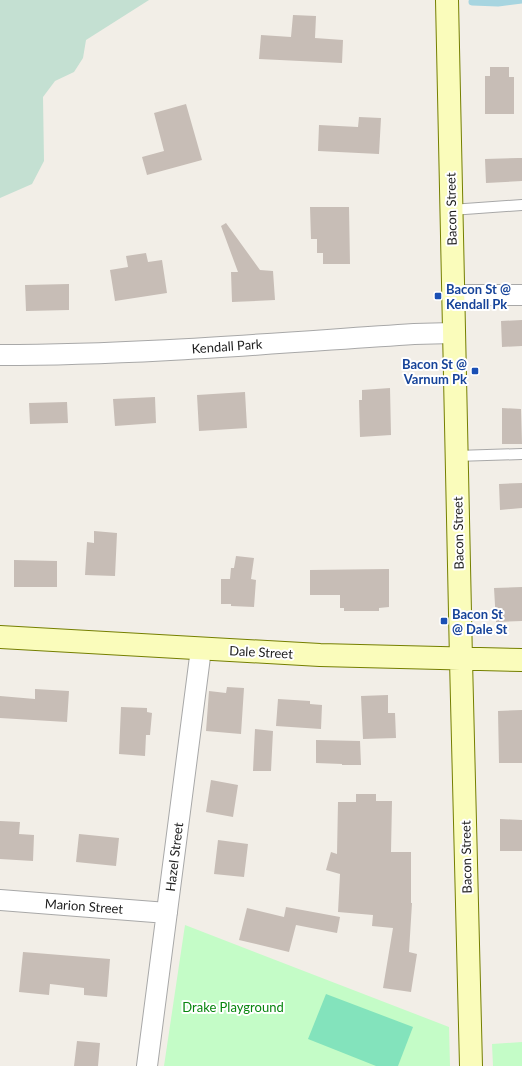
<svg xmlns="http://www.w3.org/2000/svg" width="522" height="1066" font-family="Lato,sans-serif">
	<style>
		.wetland { fill: #c4e0d2 }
		.park { fill: #c4fcc7 }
		.pitch { fill: #83e3bc }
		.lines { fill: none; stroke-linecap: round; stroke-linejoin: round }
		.stream { stroke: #a7d5e0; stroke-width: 7 }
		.building { fill: #c7bdb6 }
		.lane-casing { stroke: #a8a8a8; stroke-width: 12 }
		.street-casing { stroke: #a8a8a8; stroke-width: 22 }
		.secondary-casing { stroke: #757f01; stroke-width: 24 }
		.lane { stroke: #fff; stroke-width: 10 }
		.street { stroke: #fff; stroke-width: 20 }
		.secondary { stroke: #fafcbb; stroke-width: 22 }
		.transit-dot { fill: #1a4fb4; stroke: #fff; stroke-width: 1.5 }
		.labels { text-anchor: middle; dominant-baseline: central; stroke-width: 4; stroke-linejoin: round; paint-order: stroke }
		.street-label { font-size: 13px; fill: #212121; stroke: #fff }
		.transit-label { font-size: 13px; font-weight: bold; fill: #164399; stroke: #fff; text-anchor: start }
		.park-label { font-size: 13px; fill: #08860f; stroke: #fff }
	</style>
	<rect width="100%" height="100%" fill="#f2eee7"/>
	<!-- wetland -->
	<path class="wetland" d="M0 0H149L86 40 83 58 74 72 55 81 43 97 44 161 32 184 0 198Z"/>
	<!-- park -->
	<path class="park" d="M185 925 449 1027 450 1066H164Z
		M522 1042V1066H493L492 1044Z"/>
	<!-- pitch -->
	<path class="pitch" d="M326 994 413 1027 398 1066H376L308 1039Z"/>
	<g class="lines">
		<!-- stream -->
		<path class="stream" d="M472 2 498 3 522 0"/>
	</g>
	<!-- building -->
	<path class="building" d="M293 15 316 16 315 38 343 40 342 63 259 59 261 35 291 37Z
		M490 67H509V77H514V114H485V76H490Z
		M186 104 202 160 147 175 142 157 164 151 154 113Z
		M359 117 381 118 379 154 318 151 319 125 358 127Z
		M518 158H522V181L486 183 485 159Z
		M310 207H349L350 264H323V253H317V239H311Z
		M226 223 260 270 273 271 275 300 232 302 231 272H238L221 226Z
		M146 253 148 262 162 260 167 293 115 301 110 270 128 267 126 256Z
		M69 284V310L26 311 25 285Z
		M522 320V346L502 347 501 321Z
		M390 388 391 435 360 437 359 400H362V390Z
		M245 392 247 428 199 431 197 395Z
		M155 397 156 423 115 426 113 399Z
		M67 402 68 423 30 424 29 403Z
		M502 408 521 409 522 444H502Z
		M522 483V508L500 510 499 484Z
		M94 531 117 533 115 576 85 575 87 542 94 543Z
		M236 556 254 558 251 579 256 580 254 607 231 606V604H221V579H230L231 568H234Z
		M14 560 57 561V587H14Z
		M389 569V607L379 608V611H344V608H340V595H310V570Z
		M522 587V621L496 622 494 588Z
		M227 687 244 688 241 734 206 731 209 691 226 693Z
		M35 689 69 691 67 722 0 718V696L35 699Z
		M388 695V713H395L396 738 363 739 361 696Z
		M278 699 310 701V704L322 705 321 729 276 726Z
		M121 707 147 708V712L152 713 150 735H146L145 756 119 754Z
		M522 710V763H499L498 711Z
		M255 729 273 731 271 771H253Z
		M316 740 360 741 361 765H342V764L316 763Z
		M211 780 238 785 233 817 206 812Z
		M356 794H376V801H392L391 852H411V903H412L409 952 417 954 411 992 383 988 393 928 372 926 373 915 338 912 340 874 326 870 331 852 337 854 338 802H356Z
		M500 819 522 820V851H500Z
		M0 821 20 822 19 834 34 835 33 861 0 859Z
		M79 834 119 838 116 866 76 862Z
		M218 840 248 844 244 877 214 874Z
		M286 907 340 917 337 933 296 925 289 952 239 940 247 908 284 917Z
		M23 952 110 959 107 997 84 995V988L50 984 49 995 19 992Z
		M77 1041 100 1043 98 1066H74Z"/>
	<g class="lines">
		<!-- lane casing -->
		<g class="lane-casing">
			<path id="lane" d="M451 210 522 205
				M456 456 522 454"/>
		</g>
		<!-- street casing -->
		<g class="street-casing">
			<path id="street" d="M453 295H522
				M0 355C138 355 276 343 414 334L453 333
				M0 900 167 913
				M147 1066 201 649"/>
		</g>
		<!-- secondary casing -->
		<g class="secondary-casing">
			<path id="secondary" d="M447 0 461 660 471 1066
				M0 637 320 655 522 660"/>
		</g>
		<!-- lane -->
		<use href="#lane" class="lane"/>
		<!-- street -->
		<use href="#street" class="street"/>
		<!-- secondary -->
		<use href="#secondary" class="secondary"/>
	</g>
	<!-- markers -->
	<g class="transit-dot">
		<rect x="434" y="292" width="8" height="8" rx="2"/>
		<rect x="471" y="367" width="8" height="8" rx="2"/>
		<rect x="440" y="617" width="8" height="8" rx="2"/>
	</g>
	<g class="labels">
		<!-- street labels -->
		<g class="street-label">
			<text transform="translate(451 209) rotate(-91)">Bacon Street</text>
			<text transform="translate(227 346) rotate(-4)">Kendall Park</text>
			<text transform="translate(458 533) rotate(-91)">Bacon Street</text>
			<text transform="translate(261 652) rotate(3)">Dale Street</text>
			<text transform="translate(174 857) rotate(-83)">Hazel Street</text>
			<text transform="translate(466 857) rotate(-91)">Bacon Street</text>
			<text transform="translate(84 906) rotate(4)">Marion Street</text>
		</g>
		<!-- transit labels -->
		<g class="transit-label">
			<text x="446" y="289">Bacon St @<tspan x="446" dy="15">Kendall Pk</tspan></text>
			<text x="467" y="364" text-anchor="end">Bacon St @<tspan x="467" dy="15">Varnum Pk</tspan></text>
			<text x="452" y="614">Bacon St<tspan x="452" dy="15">@ Dale St</tspan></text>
		</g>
		<!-- park labels -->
		<g class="park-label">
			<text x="233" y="1007">Drake Playground</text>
		</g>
	</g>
</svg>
